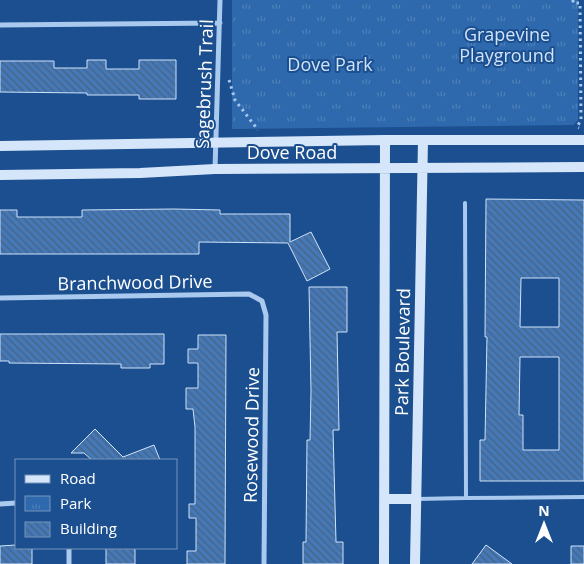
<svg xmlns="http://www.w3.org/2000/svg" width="584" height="564" font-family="'Open Sans',sans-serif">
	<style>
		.park { fill: url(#park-tufts) }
		.building { fill: url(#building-back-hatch); stroke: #cfe3fa; fill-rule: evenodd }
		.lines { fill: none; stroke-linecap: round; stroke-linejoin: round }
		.path { stroke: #a9c9ee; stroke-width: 3; stroke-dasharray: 2.5 4; stroke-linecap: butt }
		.lane { stroke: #a9c9ee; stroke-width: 4 }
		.street { stroke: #a9c9ee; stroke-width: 5 }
		.secondary { stroke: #d6e6fa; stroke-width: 10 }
		.labels { text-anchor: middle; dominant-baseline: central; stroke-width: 4; stroke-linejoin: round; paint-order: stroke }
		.park-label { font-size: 18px; fill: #cfe3fa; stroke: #1b4f8f }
		.street-label { font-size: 18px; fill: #fff; stroke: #1b4f8f }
	</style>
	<defs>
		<pattern id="park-tufts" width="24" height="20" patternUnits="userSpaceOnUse" patternTransform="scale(1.25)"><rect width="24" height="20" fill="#2e69ad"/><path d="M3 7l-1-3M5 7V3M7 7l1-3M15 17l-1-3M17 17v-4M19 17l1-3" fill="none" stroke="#4d80b9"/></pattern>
		<pattern id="building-back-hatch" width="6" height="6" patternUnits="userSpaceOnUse" patternTransform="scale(1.25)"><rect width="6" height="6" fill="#4478b7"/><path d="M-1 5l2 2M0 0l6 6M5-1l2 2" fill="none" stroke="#486282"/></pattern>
	</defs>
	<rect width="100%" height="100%" fill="#1b4f8f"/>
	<!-- park -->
	<path class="park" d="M232 0H578V120L573 125 232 129Z"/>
	<!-- building -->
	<path class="building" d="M87 60H106V69H139V60H176V99H139V95H87V93L0 92V61H54V68H87Z
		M486 199 584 200V481H480V440H485L487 337H485ZM521 278H559V327H520ZM520 357H559V450H523V415H519Z
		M174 209 220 210V214H290V242L311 232 330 269 307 281 288 243 199 242V254H0V210H17V217H82V210Z
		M309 287H347V332H337L339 430H333L336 542H343V564H303V542H306L307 440H310L311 391Z
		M0 334H164V364H150V368H121V364L9 363V361H0Z
		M198 335H226L225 564H187V551H196V518H189V504H195V427L193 409H186V388H198V363H188V349H198Z
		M95 429 123 457 154 445 160 460H92L84 453H71Z
		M16 545V548H32V564H0V546Z
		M486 545 512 564H472Z
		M571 546H584V564H571Z
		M106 548H135V564H106Z"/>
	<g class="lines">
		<!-- path -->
		<path class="path" d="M573 0V3H580L581 120 577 127 579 128
			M229 80 235 100 258 130"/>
		<!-- lane -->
		<path class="lane" d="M465 203 466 498 584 497
			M417 499 466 498"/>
		<!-- street -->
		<path class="street" d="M0 25 220 23
			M215 169 220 0
			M0 298 249 294 262 301 266 315 264 564
			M0 504 16 503
			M69 564V548"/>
		<!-- secondary -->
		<path class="secondary" d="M0 146 385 140H584
			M0 175 140 173 215 169 584 167
			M385 499H415
			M384 564 385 140
			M415 564 423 140"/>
	</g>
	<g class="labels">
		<!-- park labels -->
		<g class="park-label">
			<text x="507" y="34">Grapevine<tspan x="507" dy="21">Playground</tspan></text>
			<text x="330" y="64">Dove Park</text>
		</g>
		<!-- street labels -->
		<g class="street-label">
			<text transform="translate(204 84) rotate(-88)">Sagebrush Trail</text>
			<text x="292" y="152">Dove Road</text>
			<text transform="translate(135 282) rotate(-1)">Branchwood Drive</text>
			<text transform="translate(402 352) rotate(-89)">Park Boulevard</text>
			<text transform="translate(251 435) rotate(-89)">Rosewood Drive</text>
		</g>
	</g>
	<!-- legend -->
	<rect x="15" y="459" width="162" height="90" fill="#1b4f8f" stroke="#7695bc"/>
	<rect x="25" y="475" width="25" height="8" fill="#d6e6fa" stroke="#7695bc"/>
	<text x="60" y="484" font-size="15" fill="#ffffff">Road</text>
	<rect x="25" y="496" width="25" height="15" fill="url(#park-tufts)" stroke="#7695bc"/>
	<text x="60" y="509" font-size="15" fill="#ffffff">Park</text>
	<rect x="25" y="522" width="25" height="15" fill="url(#building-back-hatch)" stroke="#7695bc"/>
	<text x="60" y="534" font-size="15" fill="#ffffff">Building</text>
	<!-- north arrow -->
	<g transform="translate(544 524)" stroke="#1b4f8f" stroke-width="4" paint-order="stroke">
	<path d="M0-4L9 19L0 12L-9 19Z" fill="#ffffff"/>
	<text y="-8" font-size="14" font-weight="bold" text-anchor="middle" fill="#ffffff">N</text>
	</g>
</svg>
